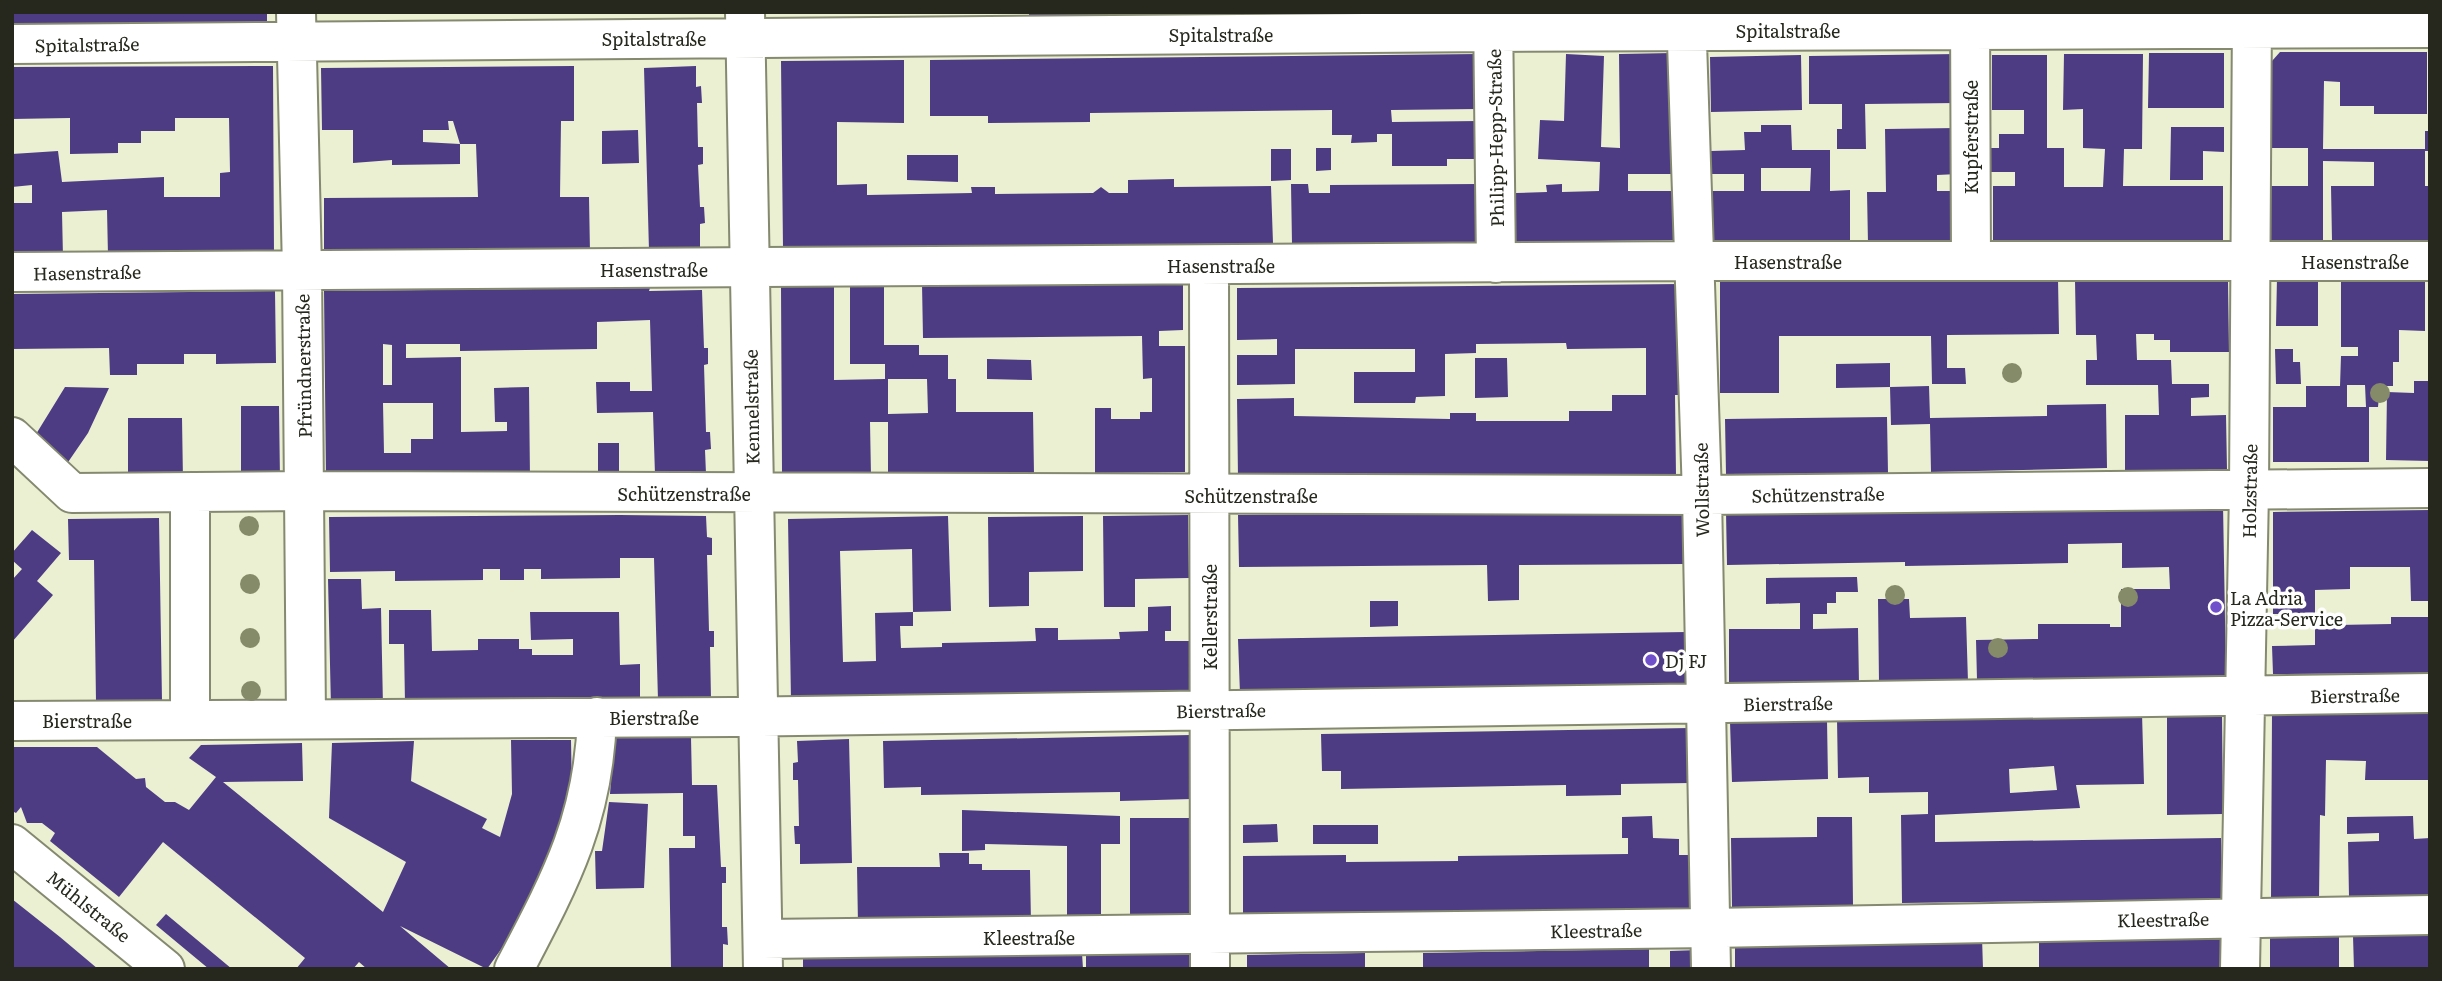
<svg xmlns="http://www.w3.org/2000/svg" width="2442" height="981" font-family="Literata,serif">
	<style>
		.building { fill: #4d3c84; fill-rule: evenodd }
		.lines { fill: none; stroke-linecap: round; stroke-linejoin: round }
		.minor-casing { stroke: #84896f; stroke-width: 42 }
		.minor { stroke: #fff; stroke-width: 38 }
		.tree { fill: #858a68 }
		.poi-dot { fill: #7151cb; stroke: #fff; stroke-width: 2.5 }
		.labels { text-anchor: middle; dominant-baseline: central; stroke-width: 7; stroke-linejoin: round; paint-order: stroke }
		.street-label { font-size: 18px; fill: #26281d; stroke: #fff }
		.poi-label { font-size: 18px; fill: #26281d; stroke: #fff; text-anchor: start }
	</style>
	<rect width="100%" height="100%" fill="#ebf0d3"/>
	<!-- building -->
	<path class="building" d="M12 12H267V27L12 29Z
		M1029 12H1478V15L1029 19Z
		M2280 52H2427V114H2374V106H2340V82L2324 81 2323 149H2425V131H2430V151H2425V186H2430V242L2332 241 2331 186H2374V162L2323 161V241H2269L2270 186H2308V148H2271L2272 61Z
		M1673 53 1675 174H1628V191H1673L1674 240 1516 242V193L1547 192 1546 185 1562 184V192L1599 191 1600 162 1538 159 1540 120 1564 121 1566 54 1604 56 1601 147 1620 148 1619 54Z
		M2149 53H2224V108H2148Z
		M1478 54V109L1391 110 1392 122 1479 121V159H1447V166H1392V134H1377V142L1351 143 1352 135H1332V110L1090 113V122L988 123V116H930V60Z
		M1958 54V103L1865 104 1866 149H1837V129H1842V104H1809V56Z
		M2064 54H2143L2142 149H2124L2123 186H2223V242H1993V186H2015V172H1991L1990 148H1999V134H2024V110H1992V55H2047V148H2064V187H2103L2105 149 2083 148V109L2063 110Z
		M1801 55 1802 110 1711 112 1710 57Z
		M904 60V123L837 122V185L867 184V195L972 193 971 187H995V194L1093 193 1101 187 1109 193H1128V180L1174 179V187L1271 186 1273 243 783 249 781 61Z
		M273 66 274 255 108 256 107 210 62 212 63 257H12V203H32V185L12 187V154L58 151 62 182 164 177V197H220V173L230 172 229 118H175V131H141V143H118V153L70 154V118L12 119V67Z
		M574 66V121H561L560 197H589L590 253 324 255V198L478 197 476 144H460L453 121H448L449 130H423V142L460 144V164L392 165V160L353 163V130H322L321 68Z
		M696 66V87L701 86 702 103H697L698 147H703V164L698 165 700 207H704L705 223 700 224V250L649 251 644 68Z
		M1761 125H1791L1792 150H1830V191L1850 190V242L1712 243V191H1744V174H1711V151L1745 150 1744 132H1761ZM1761 168H1811L1810 191H1761Z
		M2171 127H2224V152L2203 151V180H2170Z
		M1957 128 1958 174 1937 175V191H1956L1957 243 1868 244 1867 192H1886L1885 129Z
		M638 130 639 163 602 164V131Z
		M1316 148H1331V170L1316 171Z
		M1271 149H1291V180L1271 181Z
		M907 155H958V182L907 180Z
		M1291 184H1308L1309 193H1330V185L1478 184 1479 242 1292 244Z
		M2277 277 2318 278V326H2276Z
		M2341 277H2425V331L2399 330V362H2393V386H2380L2378 407H2369V462H2273V407H2306V386H2340L2341 356H2358V347H2341ZM2347 385H2365L2366 407H2347Z
		M2058 279 2059 334 1947 335V368H1965L1966 384H1932L1931 336H1779V393H1720V282Z
		M2228 280 2229 352H2170V340H2154V334H2136L2137 360H2171L2172 384H2209V397L2191 398V416L2226 415 2227 470 2125 471V415H2159L2158 385H2086V360H2097L2096 335H2076L2075 281Z
		M1183 282V330L1159 331V346H1185V472L1095 473V408H1111V419H1140V412H1152V378L1143 379 1142 336 923 338 922 284Z
		M1682 284 1684 395H1675L1676 476 1238 478 1237 399 1294 398V416L1450 419V413H1476V421H1569V411H1612V395H1646V348L1567 349 1566 343 1476 344V353L1445 354V396L1416 397 1415 403H1354V372H1415V349H1295V384L1237 385V355H1277V339L1237 340V288Z
		M850 286H884V345H919V355H948V379H956V412H1033L1034 474 888 475V422H870L871 476 782 472 781 287H834V380L885 379V364H850ZM888 379H927L928 413 888 414Z
		M650 288 649 291 702 290 704 348H708V364L704 365 706 432H710L711 449 705 450 706 474 655 475 653 412 597 413 596 382H630V391H652L650 320 597 322V349L460 351V344H406V358L461 357V432L507 431V422H495L494 388 529 387 530 479 326 480 324 291ZM383 344 392 345V385H383ZM383 403H433V439H411V453H384Z
		M275 291 276 363 216 364V354H184V364H137V375H110L109 348 12 349V294Z
		M2275 349H2293V362H2300L2301 384H2276Z
		M1475 358H1507L1508 397 1475 398Z
		M987 359 1031 360 1032 380 987 379Z
		M1890 363V387L1836 388V364Z
		M2414 381H2430V461L2386 460 2387 392 2414 393Z
		M1929 386 1930 418 2047 416V405L2106 404 2107 468 1931 472 1930 424 1891 425 1890 387Z
		M65 387 109 388 88 433 64 468 33 439Z
		M241 406H279L280 480 241 481Z
		M1887 417 1888 473 1726 474 1725 419Z
		M128 418H182L183 481H128Z
		M598 443H619V479H598Z
		M2223 504 2226 676 1977 680 1976 640 2038 639V624H2110V627H2121V589H2170L2169 567 2122 568V543L2068 544V563L1905 566V562L1727 565 1726 512Z
		M2430 510V601H2411L2410 567H2350V589L2315 590V614H2337V625L2391 624V617H2430V673L2273 674 2272 646 2315 645V614H2273V512Z
		M1684 512V564L1519 565V600L1488 601 1487 565 1239 567 1238 515Z
		M620 515 706 516 707 537 712 538V555H707L709 631H714V647H710L711 699 658 700 654 558H620V578L541 579V569H524V580H500V569H483V580L395 581V571L330 572 329 517Z
		M1188 515 1189 578 1135 579V607H1104L1103 516Z
		M948 516 951 611 913 612 912 549 840 551 843 662 876 661 875 613 913 612V626H900L901 648 942 647V643L1036 641 1035 628H1058V640L1120 639 1119 632 1148 631V607L1171 606V631H1165V641H1189L1190 695 791 701 788 519Z
		M1083 516V571L1029 572V606L989 607 988 517Z
		M159 518 162 701 96 702 94 560H69L68 519Z
		M32 530 61 553 37 581 53 595 12 642V580L22 569 12 560V553Z
		M1857 577 1858 592H1836V603H1827V614H1813V629L1858 628 1859 684 1729 685V629H1800V603L1766 604V578Z
		M328 579H361L362 609 381 608 383 707H331Z
		M1878 599H1909L1910 618 1966 617 1968 682 1879 683Z
		M1370 601H1398V626L1370 627Z
		M389 610H431L432 651 478 650V639H519V649H532V655H573V639L531 640 530 612H619L620 665 640 664V703L405 704 404 644H389Z
		M1687 632 1688 687 1240 694 1238 639Z
		M2430 709V780H2365L2366 761 2326 760 2325 816 2320 815 2319 899H2271L2272 713Z
		M2142 713 2144 784 2076 785 2080 808 1935 815V842L2221 838 2222 899 1902 903 1901 815 1928 814V792L1869 793V777L1838 778 1837 719ZM2054 766 2057 790 2010 793 2009 769Z
		M2167 714H2222L2223 814 2167 815Z
		M1827 720 1828 779 1732 782 1730 722Z
		M1690 728 1691 783 1621 784V795L1566 796V785L1341 789V771H1322L1321 734Z
		M1191 735 1192 799 1120 801V792L921 795V787L884 788 883 741Z
		M691 737 692 785H717L721 867H726V883H722V927H727L728 945 723 944V969H671L669 848H695V836H683V793L610 794 614 738Z
		M849 739 852 863 800 864V844H795L794 826H799L798 780H793V763L798 762 797 741Z
		M511 740H571L572 793 539 896 487 969 400 926 451 969H367L359 962 353 969H296L305 958 163 842 119 897 50 841 55 833 42 823H27L21 807 16 813 12 811V747H97L136 779 145 778 146 787 165 802H175L189 810 216 777 189 758 201 745 302 743 303 781 223 782 383 912 406 862 329 818 332 743 414 741 411 781 487 819 482 828 500 837 512 794Z
		M609 802 648 804 644 888 596 889 595 851H602Z
		M962 810 1120 816V844H1101V921H1067V846L985 844V850L962 851Z
		M1652 816 1653 838 1679 839V855H1694L1695 911 1243 918V856L1346 855V862L1458 861V856L1628 854V838H1622V817Z
		M2413 816 2414 839 2430 838V896L2349 897 2348 842 2379 841V833L2347 834V817Z
		M1817 817H1852L1853 905 1732 907 1731 838 1817 837Z
		M1130 818H1192V920H1130Z
		M1277 824 1278 842 1243 843V825Z
		M1313 825H1378V844H1313Z
		M939 853H969V864H982V870H1030L1031 923 858 925 857 867H940Z
		M12 899 60 937 98 969H12Z
		M166 914 232 969H209L156 925Z
		M2339 934V969H2270V935Z
		M2430 935V969H2354L2353 936Z
		M1982 937 1983 969H1735V943Z
		M2039 937H2220V969H2039Z
		M1649 949V969H1423V953Z
		M1699 950V969H1670V951Z
		M1194 951V969H1086V953Z
		M1082 953 1083 969H803V958Z
		M1365 953V969H1247V955Z"/>
	<g class="lines">
		<!-- minor casing -->
		<g class="minor-casing">
			<path id="minor" d="M296 12 302 269 306 719
				M745 12 763 969
				M1493 12 1496 263
				M1686 12 1702 495 1711 969
				M1970 12 1971 261
				M12 44 1493 32 2430 28
				M1209 265 1210 969
				M12 272 1694 261H2430
				M12 437 72 493 304 491 1702 495 2430 488
				M190 720V493
				M12 721 733 717 2430 693
				M12 844 165 969
				M763 939 1711 928 2430 915
				M514 969C560 881 594 819 597 717
				M2240 969 2249 490 2252 12"/>
		</g>
		<!-- minor -->
		<use href="#minor" class="minor"/>
	</g>
	<!-- trees -->
	<g class="tree">
		<circle cx="2012" cy="373" r="10"/>
		<circle cx="2380" cy="393" r="10"/>
		<circle cx="249" cy="526" r="10"/>
		<circle cx="250" cy="584" r="10"/>
		<circle cx="1895" cy="595" r="10"/>
		<circle cx="2128" cy="597" r="10"/>
		<circle cx="250" cy="638" r="10"/>
		<circle cx="1998" cy="648" r="10"/>
		<circle cx="251" cy="691" r="10"/>
	</g>
	<!-- markers -->
	<g class="poi-dot">
		<circle cx="2216" cy="607" r="7"/>
		<circle cx="1651" cy="660" r="7"/>
	</g>
	<g class="labels">
		<!-- street labels -->
		<g class="street-label">
			<text x="1788" y="30">Spitalstraße</text>
			<text x="1221" y="34">Spitalstraße</text>
			<text x="654" y="38">Spitalstraße</text>
			<text transform="translate(87 44) rotate(-1)">Spitalstraße</text>
			<text transform="translate(1970 137) rotate(-90)">Kupferstraße</text>
			<text transform="translate(1495 138) rotate(-91)">Philipp-Hepp-Straße</text>
			<text x="1788" y="261">Hasenstraße</text>
			<text x="2355" y="261">Hasenstraße</text>
			<text x="1221" y="265">Hasenstraße</text>
			<text x="654" y="269">Hasenstraße</text>
			<text transform="translate(87 272) rotate(-1)">Hasenstraße</text>
			<text transform="translate(303 366) rotate(-91)">Pfründnerstraße</text>
			<text transform="translate(751 407) rotate(-91)">Kennelstraße</text>
			<text transform="translate(1701 490) rotate(-91)">Wollstraße</text>
			<text transform="translate(2249 491) rotate(-89)">Holzstraße</text>
			<text x="684" y="493">Schützenstraße</text>
			<text transform="translate(1818 494) rotate(-1)">Schützenstraße</text>
			<text x="1251" y="495">Schützenstraße</text>
			<text transform="translate(1209 617) rotate(-90)">Kellerstraße</text>
			<text transform="translate(2355 695) rotate(-1)">Bierstraße</text>
			<text transform="translate(1788 703) rotate(-1)">Bierstraße</text>
			<text transform="translate(1221 710) rotate(-1)">Bierstraße</text>
			<text x="654" y="717">Bierstraße</text>
			<text x="87" y="720">Bierstraße</text>
			<text transform="translate(89 906) rotate(39)">Mühlstraße</text>
			<text transform="translate(2163 919) rotate(-1)">Kleestraße</text>
			<text transform="translate(1596 930) rotate(-1)">Kleestraße</text>
			<text x="1029" y="937">Kleestraße</text>
		</g>
		<!-- poi labels -->
		<g class="poi-label">
			<text x="2230" y="597">La Adria<tspan x="2230" dy="21">Pizza-Service</tspan></text>
			<text x="1665" y="660">Dj FJ</text>
		</g>
	</g>
	<!-- border -->
	<rect width="2442" height="981" fill="none" stroke="#26281d" stroke-width="28"/>
</svg>
